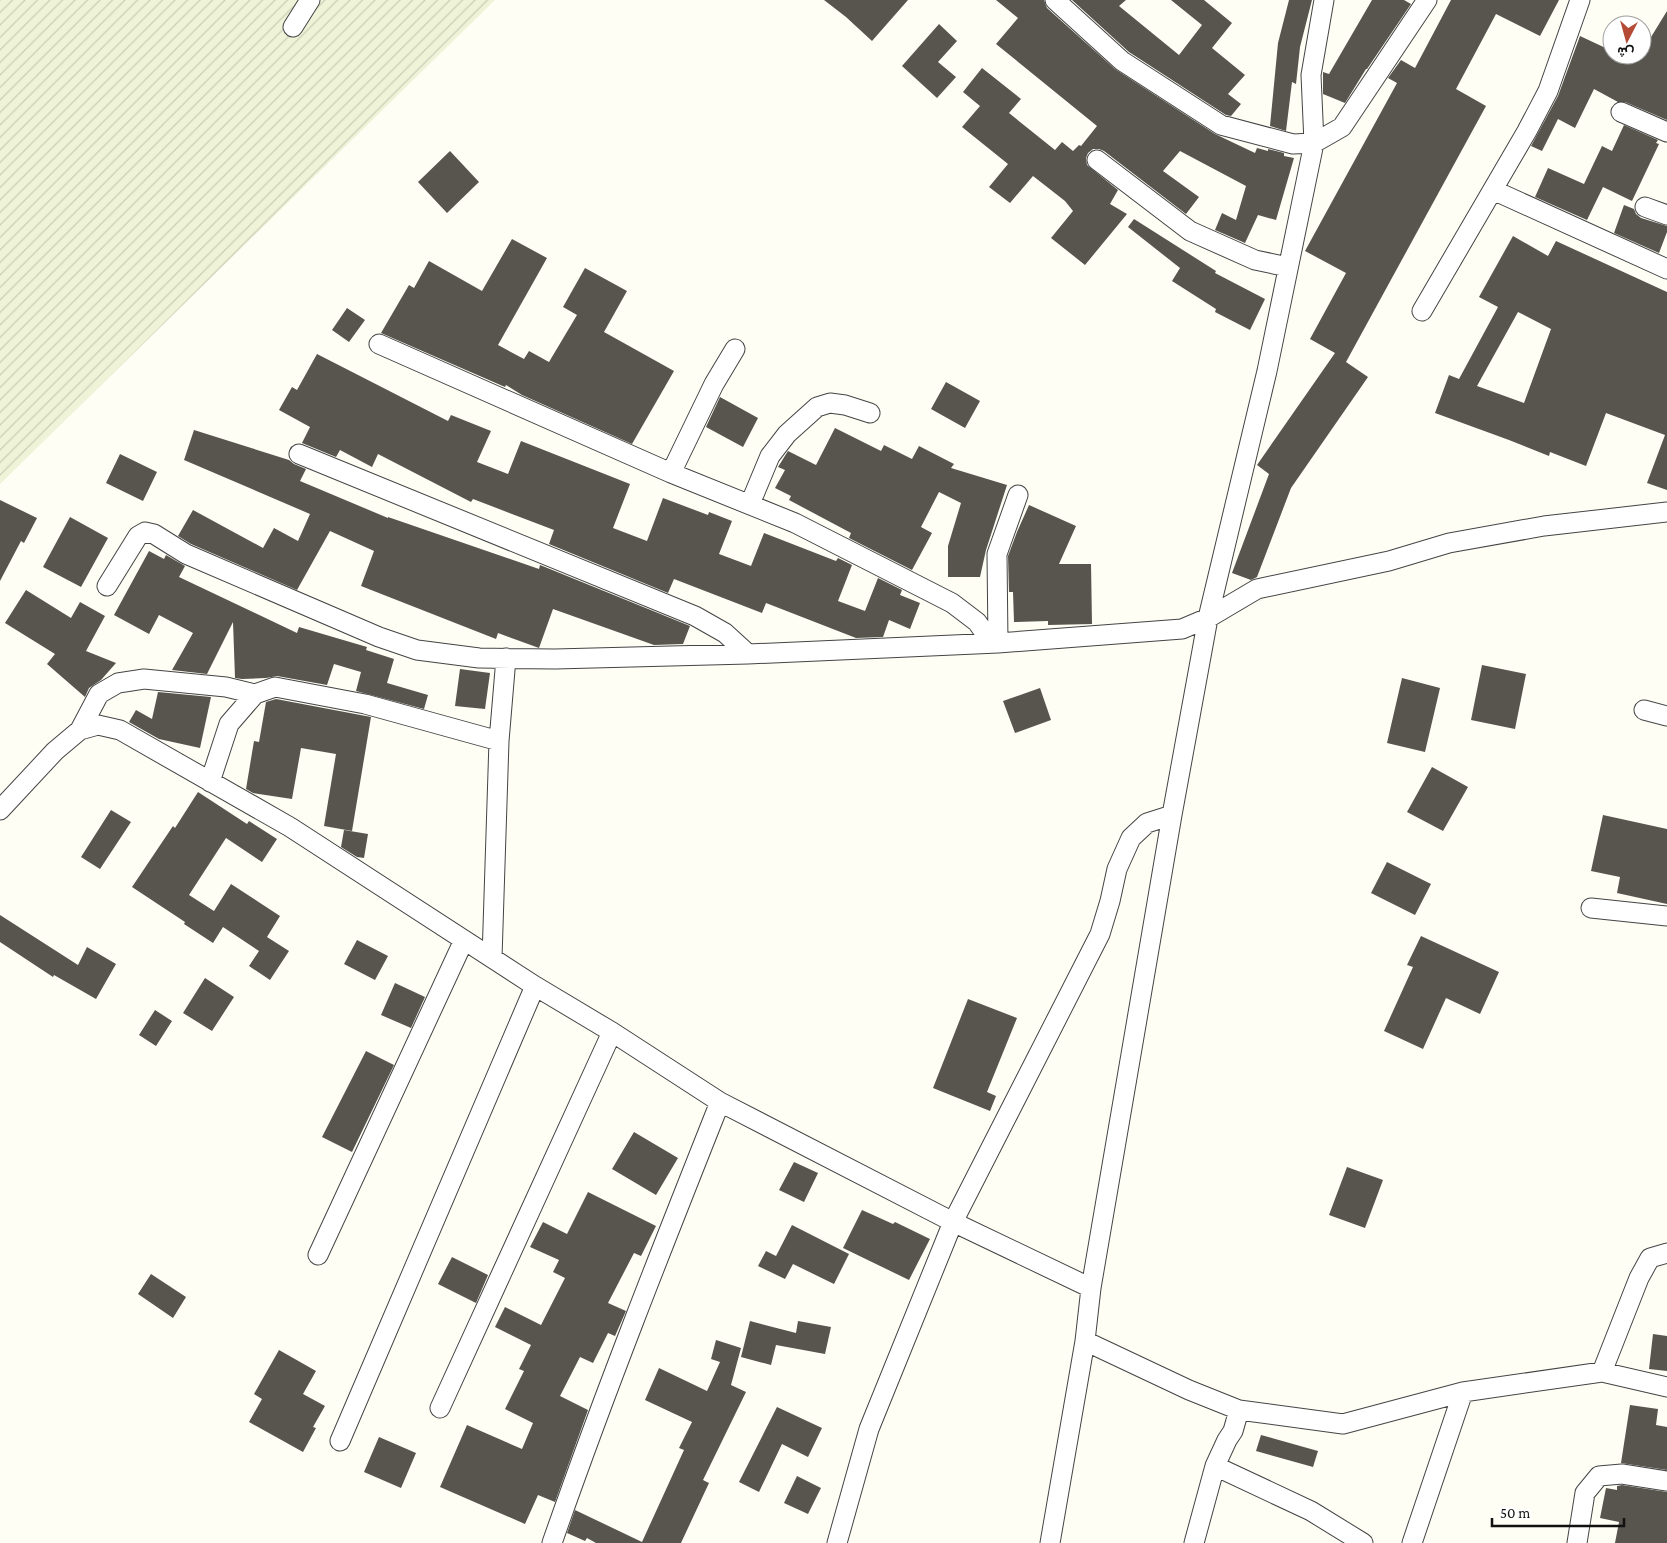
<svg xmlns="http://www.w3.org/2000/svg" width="1667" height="1543" font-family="'Crimson Pro',Vazirmatn,serif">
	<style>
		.farmland { fill: url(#farmland-furrows) }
		.building { fill: #58544e; fill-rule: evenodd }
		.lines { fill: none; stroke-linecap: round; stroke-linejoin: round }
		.street-casing { stroke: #444; stroke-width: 21 }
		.street { stroke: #fff; stroke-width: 19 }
	</style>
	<defs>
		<pattern id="farmland-furrows" width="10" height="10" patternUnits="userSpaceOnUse" patternTransform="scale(1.25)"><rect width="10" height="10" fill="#eff3d7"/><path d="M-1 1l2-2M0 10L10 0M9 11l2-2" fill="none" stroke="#cccfb8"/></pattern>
	</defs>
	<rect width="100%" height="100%" fill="#fefef5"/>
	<!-- farmland -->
	<path class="farmland" d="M0 0H495L0 484Z"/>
	<!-- building -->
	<path class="building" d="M824 0H908L872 41 846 17Z
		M996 0H1044L1047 8 1115 69 1215 134 1255 153 1257 148 1268 151V149L1284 153V156L1294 158 1276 220 1258 215 1245 243 1215 230 1222 213 1236 220 1246 186 1180 151 1163 171 1199 197 1186 214 1104 151 1099 149H1093L1088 153 1086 158 1087 165 1118 190 1110 204 1127 214 1085 265 1051 238 1073 211 1065 201 1033 176 1010 203 989 187 1008 164 962 127 980 106 963 92 982 68 1021 99 1009 113 1055 150 1062 142 1073 151 1079 145 1081 146 1097 126 996 44 1018 18Z
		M1072 0H1126L1119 6 1179 55 1202 25 1171 0H1204L1232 23 1212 48 1245 75 1228 94 1241 104 1231 116 1226 115 1129 52Z
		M1289 0H1312L1300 47 1296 84 1292 82 1286 131 1270 126 1278 43Z
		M1372 0H1404L1411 4 1367 69H1366L1345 103 1323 94V72L1329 74Z
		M1451 0H1559L1540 36 1496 14 1456 89 1486 106 1346 362 1368 377 1291 488 1257 577 1251 580 1232 573 1269 474 1257 465 1335 353 1310 339 1346 273 1305 251 1397 83 1388 78 1401 60 1415 68Z
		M1667 11V120L1625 102H1618L1594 89 1575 128 1558 119 1542 151 1531 146 1558 96 1580 36 1612 51V55H1619L1629 60 1632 55H1642V39L1648 42Z
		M939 24 957 41 938 62 956 77 937 98 902 66Z
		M1624 125 1658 140 1656 143 1659 144 1632 201 1603 187 1587 220 1535 197 1548 168 1584 184 1602 146 1612 151Z
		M450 151 479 182 447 213 418 182Z
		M1624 205 1634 209 1636 214 1641 218 1667 226V232L1659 253 1614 233Z
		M1134 219 1216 271 1215 273 1265 299 1250 330 1215 312 1216 309 1172 281 1180 268 1128 227Z
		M1513 236 1548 256 1556 241 1667 292V490L1647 483 1665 435 1606 413 1586 466 1550 452 1549 456 1509 440 1435 413 1449 375 1459 379 1498 307 1479 297ZM1518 312 1551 329 1524 403 1477 386Z
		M512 239 547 258 498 345 524 359 529 351 549 362 577 315 563 307 585 268 627 291 604 332 674 371 632 444 522 395 506 385 505 387 381 333 409 285 414 288 429 261 482 291Z
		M347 308 365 320 349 342 332 330Z
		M317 354 448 421 451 415 491 431 477 462 508 474 521 441 630 484 613 528 647 541 663 498 708 515 709 512 732 521 719 554 751 566 764 533 836 561 838 558 852 565 838 601 865 611 878 578 902 590 900 595 920 603 910 629 889 620 883 637 856 638 766 603 762 613 674 579 668 593 549 544 554 530 473 499 471 502 378 454 372 467 340 450 336 457 302 443 310 427 279 410 292 387 297 390Z
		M946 382 980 401 965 428 931 409Z
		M720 397 758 418 743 447 706 427Z
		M835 428 881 451 884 445 912 459 919 446 954 464 951 468 1007 485 986 550 980 577H948V546L961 503 939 492 921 527 932 533 912 570 849 538 851 533 789 500 791 496 775 488 785 470 778 467 788 451 816 465Z
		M194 430 289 460 294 464 306 469 300 481 388 518V517L539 569 540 565 690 626 683 644 654 645 553 609 539 648 498 633 496 639 361 586 374 551 330 531 297 590 191 544 178 536 193 510 263 548 274 528 298 541 310 514 184 460Z
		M120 454 157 472 143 501 106 483Z
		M0 500 37 518 24 543 21 541 0 581Z
		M1029 505 1076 526 1059 564H1091L1092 624 1048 625V621L1014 622 1013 592H1009L1008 556 1017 532Z
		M70 517 108 538 81 587 43 567Z
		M149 551 164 559 166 555 185 566 179 577 297 633 299 627 367 647 366 650 394 659 387 683 428 695 424 709 356 691 361 672 334 664 327 685 277 676 266 678 242 679 235 678 233 622 207 674 172 670 193 633 159 615 149 634 114 615Z
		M26 590 71 618 80 602 105 616 86 651 116 663 101 680 89 688 85 697 47 664 55 654 5 623Z
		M1482 665 1526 674 1515 729 1471 720Z
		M460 669 490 673 485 709 455 706Z
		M1402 678 1440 688 1425 752 1387 743Z
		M1040 688 1051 720 1015 733 1003 701Z
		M158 692 211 697 200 748 159 739 129 722 136 710 152 719Z
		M276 699 371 717 352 831 324 826 336 754 301 748 292 799 253 793 246 789 254 741 259 742 266 702Z
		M1432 767 1468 787 1443 831 1407 812Z
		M198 792 247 824 249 821 277 839 262 862 226 838 189 895 214 911 231 884 280 916 267 937 289 951 270 980 249 966 259 951 223 927 213 943 184 924 185 922 132 887 173 826 175 828Z
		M111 810 131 822 100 869 81 857Z
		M1603 815 1667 829V904L1617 893 1620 877 1591 871Z
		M344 830 368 834 364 858 357 857 341 847Z
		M1387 862 1431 884 1415 915 1371 893Z
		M0 915 78 965 87 947 116 964 96 999 54 975 53 977 0 942Z
		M1421 936 1499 972 1480 1014 1446 998 1423 1049 1384 1031 1413 967 1407 965Z
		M357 940 388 956 375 980 344 964Z
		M205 978 234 997 212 1031 183 1013Z
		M395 983 425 997 411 1028 381 1015Z
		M968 999 1017 1018 987 1092 996 1096 990 1111 933 1088Z
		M155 1010 172 1021 156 1046 139 1035Z
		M366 1051 394 1065 352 1152 322 1137Z
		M634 1132 678 1158 656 1195 612 1169Z
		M794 1162 818 1173 804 1202 779 1190Z
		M1347 1167 1383 1180 1365 1228 1329 1215Z
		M588 1192 656 1226 641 1256 634 1253 608 1303 626 1311 615 1336 608 1333 593 1363 580 1357 560 1396 588 1410 555 1502 538 1495 525 1524 440 1487 467 1425 522 1449 533 1423 505 1409 524 1371 519 1369 531 1345 495 1327 505 1307 541 1325 565 1278 553 1272 559 1260 530 1247 543 1222 567 1234Z
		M862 1210 893 1224 895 1222 930 1239 909 1280 843 1248Z
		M792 1225 849 1254 834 1284 793 1264 785 1279 758 1266 766 1251 776 1256Z
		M452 1257 488 1275 476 1303 438 1284Z
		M151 1274 186 1297 173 1318 138 1294Z
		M750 1321 796 1333 798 1321 831 1327 825 1354 776 1345 771 1365 741 1357Z
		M1653 1334 1667 1336V1371L1649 1369Z
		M716 1340 741 1348 731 1385 746 1392 703 1480 709 1483 681 1543H596L587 1538 585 1541 567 1533 575 1510 642 1542 684 1450 679 1448 692 1422 645 1400 659 1368 707 1391 720 1362 711 1359Z
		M279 1350 316 1371 303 1394 325 1406 313 1427 316 1428 303 1452 249 1422 262 1399 254 1394Z
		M1630 1405 1658 1409 1656 1425 1667 1427V1470L1621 1463Z
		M777 1407 822 1428 808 1457 782 1444 759 1492 739 1482Z
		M1261 1435 1318 1451 1313 1467 1256 1451Z
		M379 1437 416 1453 401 1488 364 1472Z
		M797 1476 821 1488 808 1514 784 1503Z
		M1622 1485 1667 1492V1543H1615L1619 1522 1600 1518 1606 1488 1617 1490V1486Z"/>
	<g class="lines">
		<!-- street casing -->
		<g class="street-casing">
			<path id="street" d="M1055 0 1122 61 1221 125 1293 144 1314 143 1342 127 1427 0
				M293 27 310 0
				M1621 112 1667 132
				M1097 160 1190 231 1255 260 1288 267
				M1493 190 1667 269
				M1645 207 1667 215
				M1422 311 1527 131 1548 91 1580 0
				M379 344 671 473 795 523 952 603 977 622 992 643
				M299 454 695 616 725 633 748 654
				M671 473 714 384 735 349
				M750 504 770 456 787 434 817 407 830 403 845 405 870 413
				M107 586 138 536 145 532 154 534 186 554 379 637 417 650 479 658 555 659 748 654 998 643 1182 629 1208 618 1257 589 1389 561 1449 543 1544 526 1667 512
				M998 643 997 554 1018 495
				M1644 710 1667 716
				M80 730 99 694 118 683 144 679 226 687 255 694
				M210 782 229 724 255 694 275 687 365 704 499 741
				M0 810 55 751 80 730 98 725 120 730 290 827 535 986 612 1032 720 1102 953 1222 1091 1288
				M1591 908 1667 916
				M492 958 499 741 506 658
				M318 1255 464 940
				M1085 1341 1189 1390 1239 1410 1343 1424 1463 1392 1602 1372 1667 1387
				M1602 1372 1639 1278 1650 1258 1667 1253
				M440 1408 612 1032
				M340 1441 535 986
				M1215 1466 1311 1511 1363 1543
				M552 1543C604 1394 662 1248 720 1102
				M837 1543 869 1429 953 1222 1100 934 1110 901 1117 869 1131 838 1147 823 1172 815
				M1050 1543 1085 1341 1091 1288 1172 815 1208 618 1267 371 1314 143 1311 75 1324 0
				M1194 1543 1215 1466 1227 1440 1233 1431 1239 1410
				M1412 1543 1463 1392
				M1577 1543 1585 1493 1599 1476 1622 1474 1667 1481"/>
		</g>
		<!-- street -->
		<use href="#street" class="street"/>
	</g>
	<!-- north arrow -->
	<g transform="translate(1627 40) rotate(186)"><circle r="24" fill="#ffffff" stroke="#a0a0a0"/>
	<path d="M0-4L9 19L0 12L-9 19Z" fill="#b54a35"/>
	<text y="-8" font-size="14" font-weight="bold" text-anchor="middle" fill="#111111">ش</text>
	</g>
	<!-- scale -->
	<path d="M1492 1518v8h132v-8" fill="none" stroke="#111111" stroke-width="2.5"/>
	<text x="1500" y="1518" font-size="15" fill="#111111" stroke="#ffffff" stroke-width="4" paint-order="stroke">50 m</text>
</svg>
